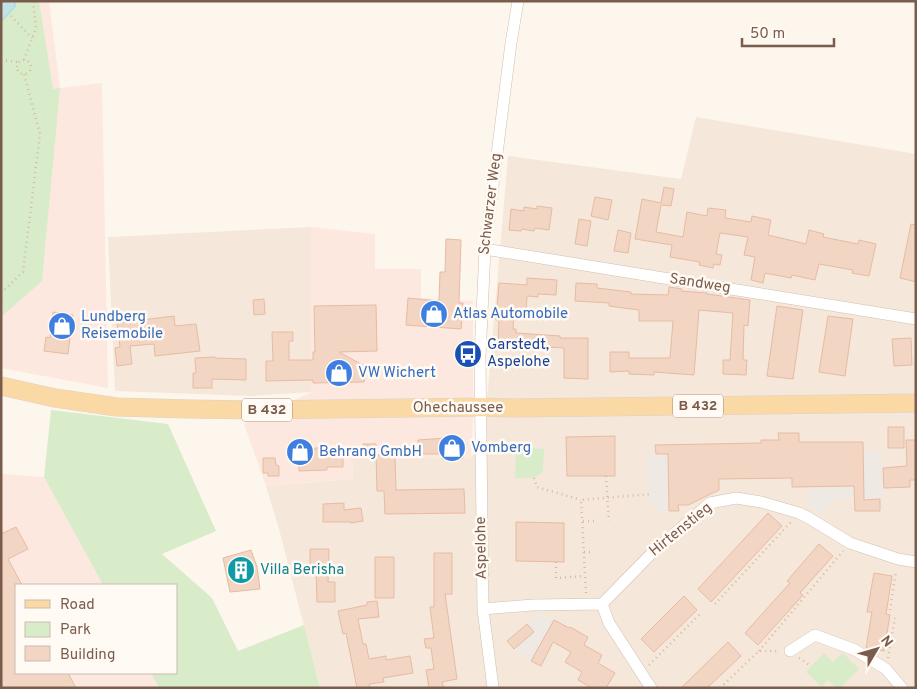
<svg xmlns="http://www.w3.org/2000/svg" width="917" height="689" font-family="Overpass,sans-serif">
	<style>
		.residential { fill: #f5e8da }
		.commercial { fill: #fde8e0 }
		.industrial { fill: #efe9e4 }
		.green { fill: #d8ecc9 }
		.water { fill: #bfe3e8; stroke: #a5d3da }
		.building { fill: #f3d5c3; stroke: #e6bba3 }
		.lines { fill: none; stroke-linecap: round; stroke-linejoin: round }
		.minor-casing { stroke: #d1beb0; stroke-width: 12 }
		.primary-casing { stroke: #dad1cd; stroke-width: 19 }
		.path { stroke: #d9b8a5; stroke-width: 2.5; stroke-dasharray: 1 4; stroke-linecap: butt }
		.minor { stroke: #fff; stroke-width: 11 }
		.primary { stroke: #fbd9a5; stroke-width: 18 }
		.labels { text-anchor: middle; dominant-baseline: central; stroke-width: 5; stroke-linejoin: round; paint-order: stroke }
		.shield { fill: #fffaf3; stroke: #a28b7f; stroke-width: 1 }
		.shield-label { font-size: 14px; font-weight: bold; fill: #7a5c4d }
		.street-label { font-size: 15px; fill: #7a5c4d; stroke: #fffaf3 }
		.shop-label { font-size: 15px; fill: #366cbe; stroke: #fffaf3; text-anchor: start }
		.transit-label { font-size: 15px; fill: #164399; stroke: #fffaf3; text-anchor: start }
		.culture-label { font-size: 15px; fill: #0d838f; stroke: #fffaf3; text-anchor: start }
	</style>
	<rect width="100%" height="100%" fill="#fdf6ec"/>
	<!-- residential -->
	<path class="residential" d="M696 117 916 154V688H320L279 529 266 486 353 479 352 456 471 459 485 424 508 156 681 179Z
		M311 227V392L252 396 115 391 108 237Z"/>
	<!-- commercial -->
	<path class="commercial" d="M1 1H49L60 88 102 83 108 388 1 368Z
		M311 227 375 234V269H421V298L473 301V422L471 459 352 456 353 479 266 486 244 424 311 392Z
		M1 474 44 477 103 585H16V673H151L159 688H1Z"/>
	<!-- industrial -->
	<path class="industrial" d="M880 451 883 468 884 492 880 499H834L823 516 807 506 811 487V467L668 469 669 511 659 510 649 506 646 454Z
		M540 615 554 620 531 661 514 649 533 632 527 624Z"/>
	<!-- green -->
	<path class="green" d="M1 1H39L53 89 60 88 42 281 1 317Z
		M51 410 168 424 216 531 162 554 212 598 238 651 304 625 320 688H159L151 673H176V585H103L44 477Z
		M516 447 544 449 543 472 534 478H515Z
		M824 653 833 662 843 653 859 669 840 688H836L828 680 822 687 806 672Z"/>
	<!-- water -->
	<path class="water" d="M1 1H15V7L1 22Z"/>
	<!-- building -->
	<path class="building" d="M664 187 674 189 671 206 661 205 656 232 683 237 687 212 707 216 708 208 726 210 725 218 751 222 752 216 771 220 768 235 806 244 809 230 824 234 823 237 858 244 859 240 876 244 869 276 852 273 853 270 819 264 815 280 792 275 791 278 765 273 763 283 751 280 755 257 744 255 748 237 720 233 716 254 722 255 720 265 714 264 713 268 699 265 700 262 670 257 672 245 635 239 642 199 661 203Z
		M595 197 612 200 608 220 591 216Z
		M537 206 552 208 549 230 535 228 534 231 522 229 521 231 509 230 511 209 524 211V207L537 209Z
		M579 219 591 221 587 246 575 244Z
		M911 224 916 225V282L900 278Z
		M618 230 631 233 628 253 614 251Z
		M446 239 461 240 459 303H463L461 329 406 325 408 298 439 301 440 272H445Z
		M527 278 557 280 556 295 538 294V297L527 296 526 310 514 309 513 329H516V333L560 336V338H588V379L564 378V348L530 346V344L498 342 499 320H496L499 283 527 285Z
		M576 283 597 284V288L631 292V294L668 295 669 287 682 289 681 291 707 293V294L750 300 748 326 744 325 743 360H747L746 375 723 374V360H730L733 313 699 310 694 375 654 372V375L629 374V371L610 372V352H629V358H670L673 321H639V310L609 306V303L575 301Z
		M264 299 265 314 254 315 253 300Z
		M376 305 377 351 339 352 368 368 364 382 313 383V380L266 381V361H273L272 332H293V341H289V360H313V352H315L314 306Z
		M777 306 803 310 793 379 767 376Z
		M53 312 73 315 68 354 44 351 46 337 50 338Z
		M174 316 175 326 196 324 200 351 155 356 154 344 130 346 132 364 117 366 115 348 120 347 117 323Z
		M828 316 853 319 845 376 819 372Z
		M911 338 912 365 894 366 892 339Z
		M215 357V358L246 359V380L212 379V388H193V373H196L195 358Z
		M888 427H904V448H888Z
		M778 433H799V442H863L864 500 880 499V511H855L854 486 792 487V478L719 479V490L688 505H678L679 511H669L668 454H656L655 445 761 443V440H779Z
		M615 436V476H567L566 437Z
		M461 437 463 458 442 459V454H418V440Z
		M906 440H916V480H910V487L884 488 883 468 907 466Z
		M363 444H376V455H363Z
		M343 447V467H327V470L299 471 298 450H315V448Z
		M376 455H395L396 490 464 489 465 513 385 514 384 491H377Z
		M263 458H275L276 465 279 466V476H268V473H263Z
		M344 503V510L361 508 363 521 351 523V522H323V504Z
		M768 513 782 526 711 602 698 589Z
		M516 522 564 523V562L516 561Z
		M16 527 28 549 8 559 22 585H16V673H68L76 688H1V534Z
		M819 544 833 556 800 593 803 595 758 645 745 633 790 583 787 581Z
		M310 549H329L328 582H335V602H317L316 569H310Z
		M251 550 257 567 260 589 230 592 223 558Z
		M434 553H452V594H445L457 679 442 682 444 688H429L426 670 434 669 431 648H426L424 639 434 638 430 607H434Z
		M375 557H394V598H375Z
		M874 573 892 576 886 614 890 615 884 651 866 648 872 612H867Z
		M684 596 697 610 654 652 641 639Z
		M377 601 379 617 358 619 363 644H366L369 659 386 656V660L410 656 413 673 383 678 384 682 369 684 370 688H357L346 633 343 634 338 611 367 605V602Z
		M554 620 569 628 570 627 588 637 584 645 602 655 598 663 615 673 606 688H592L578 680 582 672 565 662 571 652 553 642 541 666 531 661Z
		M527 624 534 632 514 649 507 641Z
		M728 642 741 656 707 688H681Z"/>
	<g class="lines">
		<!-- minor casing -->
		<g class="minor-casing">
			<path id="minor" d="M485 249 916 319
				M602 604 609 623 651 688
				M483 609 533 605 602 604 654 551 710 503 736 498 761 502 799 513 809 518 850 543 898 559 916 562
				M790 651 815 635 855 650 886 669 902 688
				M493 688 483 609 480 357 485 249 511 43 518 1"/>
		</g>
		<!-- primary casing -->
		<g class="primary-casing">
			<path id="primary" d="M1 386 55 398 117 407 190 409 256 410 480 407 514 408 916 403"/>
		</g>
		<!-- path -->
		<path class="path" d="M11 16 32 38
			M1 60 18 62
			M24 60 36 28 33 1
			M17 67a7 7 0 1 1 14 0a7 7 0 1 1-14 0Z
			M1 293 23 272 40 134 24 74
			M606 476 609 521
			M534 478 537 487 581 500
			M583 521H595
			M584 552H592
			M556 562V578L585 576
			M586 593 581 500 651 494
			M715 604 791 522
			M890 610 896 571
			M759 651 843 551
			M799 658 811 666
			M888 658 895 618
			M649 665 701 613
			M720 688 759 651H778"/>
		<!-- minor -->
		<use href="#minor" class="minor"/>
		<!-- primary -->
		<use href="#primary" class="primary"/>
	</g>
	<!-- icons -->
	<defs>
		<g id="shop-disc" transform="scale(1.4375)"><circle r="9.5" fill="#3f7fe0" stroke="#fffaf3"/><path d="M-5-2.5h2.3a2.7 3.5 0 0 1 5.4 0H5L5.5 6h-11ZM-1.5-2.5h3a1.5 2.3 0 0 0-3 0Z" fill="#fff"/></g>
		<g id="bus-disc" transform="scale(1.4375)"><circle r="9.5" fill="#1a4fb4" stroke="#fffaf3"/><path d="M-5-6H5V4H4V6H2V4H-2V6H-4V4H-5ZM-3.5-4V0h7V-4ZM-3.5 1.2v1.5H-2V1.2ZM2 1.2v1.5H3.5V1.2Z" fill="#fff"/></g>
		<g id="building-disc" transform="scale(1.4375)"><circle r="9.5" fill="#0f9aa8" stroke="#fffaf3"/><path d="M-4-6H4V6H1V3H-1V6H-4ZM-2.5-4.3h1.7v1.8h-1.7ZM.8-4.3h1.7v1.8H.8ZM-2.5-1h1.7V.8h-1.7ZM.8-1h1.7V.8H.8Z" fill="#fff"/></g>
	</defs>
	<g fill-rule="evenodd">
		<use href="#shop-disc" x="434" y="314"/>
		<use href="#shop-disc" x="62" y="326"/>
		<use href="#bus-disc" x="468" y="354"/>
		<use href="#shop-disc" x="339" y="373"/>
		<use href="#shop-disc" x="452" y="448"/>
		<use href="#shop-disc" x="300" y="452"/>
		<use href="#building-disc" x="241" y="570"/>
	</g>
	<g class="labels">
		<!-- shield labels -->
		<g class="shield">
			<rect x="673" y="394.5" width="50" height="23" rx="4"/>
			<rect x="242" y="398.5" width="50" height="23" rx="4"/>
		</g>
		<g class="shield-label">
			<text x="698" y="406">B 432</text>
			<text x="267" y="410">B 432</text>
		</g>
		<!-- street labels -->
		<g class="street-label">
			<text transform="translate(491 204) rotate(-83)">Schwarzer Weg</text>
			<text transform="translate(700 284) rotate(9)">Sandweg</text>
			<text x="458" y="408">Ohechaussee</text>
			<text transform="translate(681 530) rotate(-39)">Hirtenstieg</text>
			<text transform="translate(482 548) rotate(-91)">Aspelohe</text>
		</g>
		<!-- shop labels -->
		<g class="shop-label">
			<text x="453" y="314">Atlas Automobile</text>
			<text x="81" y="317">Lundberg<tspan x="81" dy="17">Reisemobile</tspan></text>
			<text x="358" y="373">VW Wichert</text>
			<text x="471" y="448">Vomberg</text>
			<text x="319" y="452">Behrang GmbH</text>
		</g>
		<!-- transit labels -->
		<g class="transit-label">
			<text x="487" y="345">Garstedt,<tspan x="487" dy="17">Aspelohe</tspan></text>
		</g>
		<!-- culture labels -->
		<g class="culture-label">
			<text x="260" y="570">Villa Berisha</text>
		</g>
	</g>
	<!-- border -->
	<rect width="917" height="689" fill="none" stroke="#7a5c4d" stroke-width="5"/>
	<!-- legend -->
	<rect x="15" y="584" width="162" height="90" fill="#fffaf3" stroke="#cabbb1"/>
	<rect x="25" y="600" width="25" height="8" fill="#fbd9a5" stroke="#cabbb1"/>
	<text x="60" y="609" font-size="15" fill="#7a5c4d">Road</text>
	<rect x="25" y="622" width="25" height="15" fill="#d8ecc9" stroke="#cabbb1"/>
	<text x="60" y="634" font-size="15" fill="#7a5c4d">Park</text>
	<rect x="25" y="646" width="25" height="15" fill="#f3d5c3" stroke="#cabbb1"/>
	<text x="60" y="659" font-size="15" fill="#7a5c4d">Building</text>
	<!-- north arrow -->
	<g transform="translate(877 649) rotate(52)" stroke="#fffaf3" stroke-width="4" paint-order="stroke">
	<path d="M0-4L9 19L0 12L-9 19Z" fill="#7a5c4d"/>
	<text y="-8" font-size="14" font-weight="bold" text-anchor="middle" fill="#7a5c4d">N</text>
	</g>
	<!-- scale -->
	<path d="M742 38v8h92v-8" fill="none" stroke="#7a5c4d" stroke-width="2.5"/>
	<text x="750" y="38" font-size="15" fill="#7a5c4d" stroke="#fffaf3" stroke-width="4" paint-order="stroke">50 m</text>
</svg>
